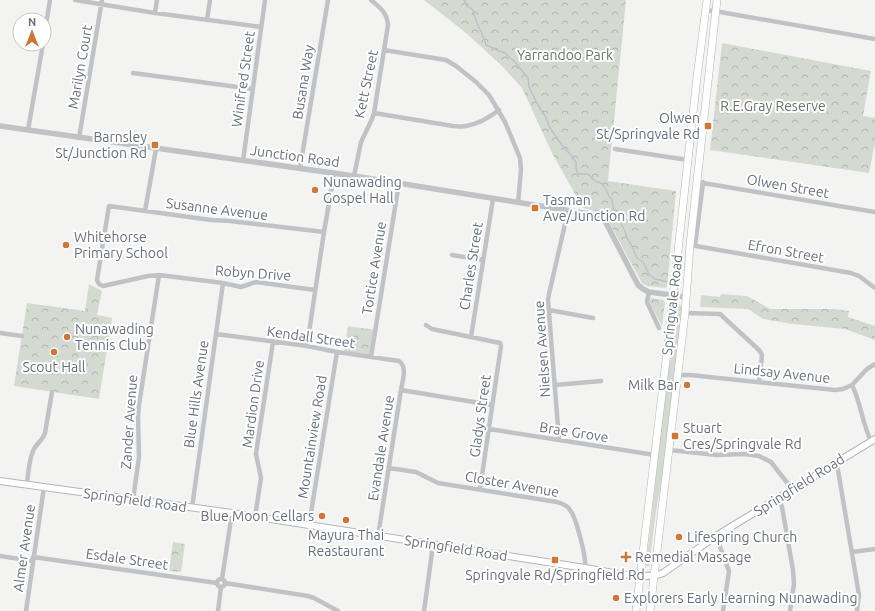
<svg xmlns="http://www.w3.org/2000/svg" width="875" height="611" font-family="Ubuntu,sans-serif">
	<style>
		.grass { fill: #d4dad2 }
		.forest { fill: url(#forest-crowns) }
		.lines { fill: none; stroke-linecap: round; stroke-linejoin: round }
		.stream { stroke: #bcc2c8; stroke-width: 1.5 }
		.secondary-casing { stroke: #b2b5ba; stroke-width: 8 }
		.trunk-casing { stroke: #b3b4b8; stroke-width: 8 }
		.minor { stroke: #c0c2c5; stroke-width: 4.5 }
		.tertiary { stroke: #c0c2c5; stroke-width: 5.5 }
		.secondary { stroke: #fff; stroke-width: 6 }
		.trunk { stroke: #fff; stroke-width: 7 }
		.poi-dot { fill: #cd7838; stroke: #fff; stroke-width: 1.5 }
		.labels { text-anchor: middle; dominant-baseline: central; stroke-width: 4; stroke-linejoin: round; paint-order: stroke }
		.park-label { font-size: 14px; fill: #657665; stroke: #fff }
		.street-label { font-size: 14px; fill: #676f7e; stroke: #fff }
		.poi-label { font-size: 14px; fill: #676f7e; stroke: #fff; text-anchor: start }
	</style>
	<defs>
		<pattern id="forest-crowns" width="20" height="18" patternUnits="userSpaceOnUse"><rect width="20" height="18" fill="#d4dad2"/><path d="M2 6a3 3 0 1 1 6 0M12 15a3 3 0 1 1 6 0" fill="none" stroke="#b0b5b0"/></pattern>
	</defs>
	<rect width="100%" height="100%" fill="#f3f4f1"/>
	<!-- grass -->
	<path class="grass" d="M679 303 682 308 662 478 656 512 649 566H646L667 377 673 347 677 307Z"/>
	<!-- forest -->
	<path class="forest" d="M424 0H626L608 181 676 191 667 287 665 288 647 286 642 283 604 213 583 208 553 155 522 88 502 66 466 33Z
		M722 43 871 71 863 116 875 118V143L869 173 710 150Z
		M89 284 102 291 97 315 112 318 99 399 14 386 27 303 85 311Z
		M721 294 747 296 770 309H835L849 311 848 317 875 326V340L845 329 793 324 763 319 748 309 700 307 701 295 720 297Z
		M652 298 663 300 665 302 662 326 650 303V299Z
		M348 326 376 330 371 357 344 353Z
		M173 542 185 544 181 572 169 571Z"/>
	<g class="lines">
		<!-- stream -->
		<path class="stream" d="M464 0 467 6 473 10C475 23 483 33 486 45L497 50 505 53 514 61 528 78 529 87 538 105 545 116 550 128 564 148 571 155 576 162V169L578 174H588L595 181 603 184 609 196 612 200 613 208 618 215 621 224 625 231 627 238 632 246 637 258 643 262 649 274 655 279 668 282"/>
		<!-- secondary casing -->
		<g class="secondary-casing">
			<path id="secondary" d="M0 481 232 513 585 568C606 571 644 581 663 573L716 536 875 439"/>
		</g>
		<!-- trunk casing -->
		<g class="trunk-casing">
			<path id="trunk" d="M636 611 667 352 697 77 707 0
				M650 611 685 313 690 245 717 0"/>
		</g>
		<!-- minor -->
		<path class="minor" d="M75 0 155 13 261 27
			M706 10 720 12 875 39
			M155 13 157 0
			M207 20 210 0
			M44 37 50 0
			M384 50 446 60 456 66 476 82 489 95 505 122 520 158 521 170 518 203
			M133 73 253 89
			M374 113 453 126C457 126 462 127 466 126 478 124 490 117 499 110
			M28 130 43 44
			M79 138 102 0
			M615 149 688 160
			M243 161 265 0
			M300 168 328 0
			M354 176 361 142 372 119 374 113 388 25C387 12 380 8 371 0
			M697 182 875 212
			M145 211 156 149
			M690 245 851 273 859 276 875 288
			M695 246 702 191 703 182
			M452 255 483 260
			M315 290 256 282 241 287 223 283 159 275 148 276 103 286 99 284 97 280 109 206 211 220 230 221 324 232
			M649 292 647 302 659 328
			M549 310 593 318
			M685 313 720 314 759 350 762 355 759 382
			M426 325 432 329 500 343 501 346 480 489
			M0 333 22 336
			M216 334 307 346 337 352 399 361C408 367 402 382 401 390L378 536
			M471 337 493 199
			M307 346 324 232 334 174
			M371 357 399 183
			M678 375H690L835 390 843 389 852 385 867 369 875 364
			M555 385 601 381
			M852 385C861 403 862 423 871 441
			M401 390 492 405
			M489 429 655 455
			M559 440 548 300 549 294 568 211
			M669 450 717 455 744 454 759 456 771 462 792 489
			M835 463 838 470 859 595 857 611
			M389 468 416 472 438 483 557 502C562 504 567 505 570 510 576 517 587 559 585 568
			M27 485C28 475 29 458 34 449 37 443 43 440 45 433L52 392
			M778 498 782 507 793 570 794 584 790 611
			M133 500 139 457 138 417 139 405 159 275
			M192 508 223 283
			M255 517 261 478 256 454 257 447 273 342
			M309 525 337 352
			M716 536 729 571 723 611
			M852 552 875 549
			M0 556 33 561
			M33 557 217 583
			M222 579 232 513
			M217 583a4 4 0 1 1 8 0a4 4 0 1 1-8 0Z
			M225 583 308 596 314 598 338 611
			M26 611 44 487
			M218 611 221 587
			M424 611 433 545"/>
		<!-- tertiary -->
		<path class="tertiary" d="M0 126 354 176 597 215 602 218 606 223 638 285 643 289 649 292 686 297"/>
		<!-- secondary -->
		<use href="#secondary" class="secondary"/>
		<!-- trunk -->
		<use href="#trunk" class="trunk"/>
	</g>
	<!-- markers -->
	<g class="poi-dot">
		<rect x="704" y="122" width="8" height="8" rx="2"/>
		<rect x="151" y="141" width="8" height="8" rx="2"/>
		<circle cx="315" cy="190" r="4"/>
		<rect x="531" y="204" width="8" height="8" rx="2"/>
		<circle cx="66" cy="245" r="4"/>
		<circle cx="67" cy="337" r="4"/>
		<circle cx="54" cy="352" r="4"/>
		<circle cx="687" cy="385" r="4"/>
		<rect x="671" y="432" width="8" height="8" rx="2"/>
		<circle cx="322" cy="516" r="4"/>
		<circle cx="346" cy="520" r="4"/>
		<circle cx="679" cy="537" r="4"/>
		<path d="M624 551h4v4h4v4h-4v4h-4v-4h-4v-4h4z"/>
		<rect x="551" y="556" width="8" height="8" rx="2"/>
		<circle cx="616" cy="598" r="4"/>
	</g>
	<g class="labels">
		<!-- park labels -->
		<g class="park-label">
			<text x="565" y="55">Yarrandoo Park</text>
			<text x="773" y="106">R.E.Gray Reserve</text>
		</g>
		<!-- street labels -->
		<g class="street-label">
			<text transform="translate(80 67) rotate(-80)">Marilyn Court</text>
			<text transform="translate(243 79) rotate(-82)">Winifred Street</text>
			<text transform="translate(303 82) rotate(-81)">Busana Way</text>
			<text transform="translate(366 84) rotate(-78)">Kett Street</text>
			<text transform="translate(295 156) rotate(8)">Junction Road</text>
			<text transform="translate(788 186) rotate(10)">Olwen Street</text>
			<text transform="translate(217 209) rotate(7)">Susanne Avenue</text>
			<text transform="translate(786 251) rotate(10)">Efron Street</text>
			<text transform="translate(471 266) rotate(-81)">Charles Street</text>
			<text transform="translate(374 268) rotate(-81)">Tortice Avenue</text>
			<text transform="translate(253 273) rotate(4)">Robyn Drive</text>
			<text transform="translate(672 305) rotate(-84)">Springvale Road</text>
			<text transform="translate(311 337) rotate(8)">Kendall Street</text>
			<text transform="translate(542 349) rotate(-94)">Nielsen Avenue</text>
			<text transform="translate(782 373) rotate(6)">Lindsay Avenue</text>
			<text transform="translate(196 394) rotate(-82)">Blue Hills Avenue</text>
			<text transform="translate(253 404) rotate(-82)">Mardion Drive</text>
			<text transform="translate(480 416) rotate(-82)">Gladys Street</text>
			<text transform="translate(129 422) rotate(-86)">Zander Avenue</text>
			<text transform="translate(574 432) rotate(9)">Brae Grove</text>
			<text transform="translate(312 437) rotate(-81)">Mountainview Road</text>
			<text transform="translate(381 448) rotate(-81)">Evandale Avenue</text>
			<text transform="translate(512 484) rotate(10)">Closter Avenue</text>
			<text transform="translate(799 485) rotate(-32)">Springfield Road</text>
			<text transform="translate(135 500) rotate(8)">Springfield Road</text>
			<text transform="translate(24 548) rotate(-82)">Almer Avenue</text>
			<text transform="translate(456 548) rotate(9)">Springfield Road</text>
			<text transform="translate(127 559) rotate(8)">Esdale Street</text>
		</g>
		<!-- poi labels -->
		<g class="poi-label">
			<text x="700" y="118" text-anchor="end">Olwen<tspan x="700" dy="16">St/Springvale Rd</tspan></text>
			<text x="147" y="137" text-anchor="end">Barnsley<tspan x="147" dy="16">St/Junction Rd</tspan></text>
			<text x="323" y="182">Nunawading<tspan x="323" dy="16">Gospel Hall</tspan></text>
			<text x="543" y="200">Tasman<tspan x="543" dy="16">Ave/Junction Rd</tspan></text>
			<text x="74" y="237">Whitehorse<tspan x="74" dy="16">Primary School</tspan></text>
			<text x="75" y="329">Nunawading<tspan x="75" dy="16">Tennis Club</tspan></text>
			<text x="54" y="367" text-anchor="middle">Scout Hall</text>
			<text x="679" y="385" text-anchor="end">Milk Bar</text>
			<text x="683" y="428">Stuart<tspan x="683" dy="16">Cres/Springvale Rd</tspan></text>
			<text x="314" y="516" text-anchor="end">Blue Moon Cellars</text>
			<text x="346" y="535" text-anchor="middle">Mayura Thai<tspan x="346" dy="16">Reastaurant</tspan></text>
			<text x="687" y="537">Lifespring Church</text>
			<text x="635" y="557">Remedial Massage</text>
			<text x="555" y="575" text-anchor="middle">Springvale Rd/Springfield Rd</text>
			<text x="624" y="598">Explorers Early Learning Nunawading</text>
		</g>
	</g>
	<!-- north arrow -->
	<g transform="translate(32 32)"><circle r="19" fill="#ffffff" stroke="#c2c5cb"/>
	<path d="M0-3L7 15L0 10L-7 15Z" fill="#cd7838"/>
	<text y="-6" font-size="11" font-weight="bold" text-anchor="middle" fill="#676f7e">N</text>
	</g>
</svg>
